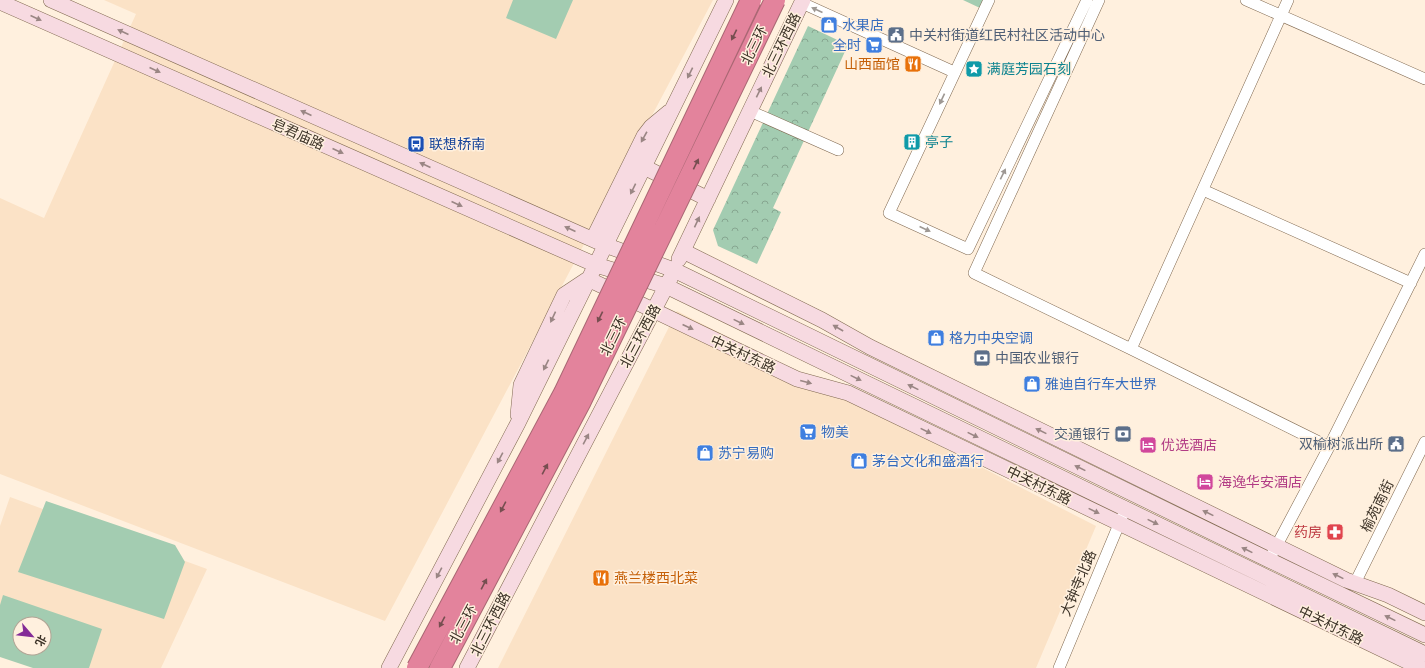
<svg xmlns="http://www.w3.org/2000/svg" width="1425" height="668" font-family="Helvetica,'Noto Sans SC',sans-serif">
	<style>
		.built { fill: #fbe2c6; fill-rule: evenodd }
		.forest { fill: url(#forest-crowns) }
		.park { fill: #a3ccb1; fill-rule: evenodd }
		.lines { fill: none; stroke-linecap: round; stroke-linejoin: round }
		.street-casing { stroke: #806950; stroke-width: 12 }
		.secondary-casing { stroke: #806950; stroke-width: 16 }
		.street { stroke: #fff; stroke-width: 11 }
		.secondary { stroke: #f7dae1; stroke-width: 15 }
		.highway-bridge-casing { stroke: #a96773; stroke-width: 22; stroke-linecap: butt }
		.highway-bridge { stroke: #e3839c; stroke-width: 20 }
		.oneway { fill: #9e9893 }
		.oneway2 { fill: #9a8684 }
		.oneway3 { fill: #764e50 }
		.labels { text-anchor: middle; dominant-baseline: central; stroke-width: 3; stroke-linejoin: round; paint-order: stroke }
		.shop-label { font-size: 14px; fill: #366cbe; stroke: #fff0de; text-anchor: start }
		.service-label { font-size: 14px; fill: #4e5e75; stroke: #fff0de; text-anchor: start }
		.street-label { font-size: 14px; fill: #3c3227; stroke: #fff0de }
		.food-label { font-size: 14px; fill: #c56008; stroke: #fff0de; text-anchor: end }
		.culture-label { font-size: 14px; fill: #0d838f; stroke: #fff0de; text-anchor: start }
		.transit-label { font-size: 14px; fill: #164399; stroke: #fff0de; text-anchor: start }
		.hotel-label { font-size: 14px; fill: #b23c85; stroke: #fff0de; text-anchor: start }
		.health-label { font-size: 14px; fill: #be3a42; stroke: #fff0de; text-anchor: end }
	</style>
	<defs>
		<pattern id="forest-crowns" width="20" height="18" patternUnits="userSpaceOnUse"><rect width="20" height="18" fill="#a3ccb1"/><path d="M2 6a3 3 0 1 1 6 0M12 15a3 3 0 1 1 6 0" fill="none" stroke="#86a690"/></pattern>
	</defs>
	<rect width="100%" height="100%" fill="#fff0de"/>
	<!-- built -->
	<path class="built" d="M104 0H713L385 621 0 474V198L44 218 136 14Z
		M677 311 1096 526 1036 668H498Z
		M10 497 207 569 161 668H41L0 654V526ZM20 624H44V648H20Z"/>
	<!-- forest -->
	<path class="forest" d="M808 26 848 45 773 208 781 212 757 264 718 246 713 230Z"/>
	<!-- park -->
	<path class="park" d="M513 0H573L556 39 506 18Z
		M963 0H984L980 8Z
		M46 501 175 545 185 562 164 619 18 572Z
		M3 595 102 629 89 668H33L0 657V605ZM20 624H44V648H20Z"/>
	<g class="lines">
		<!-- street casing -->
		<g class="street-casing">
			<path id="street" d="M989 0 889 213 968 249 1087 0
				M1099 0 974 273 1131 349 1329 447
				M1246 0 1425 79
				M802 3 954 72
				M750 111 838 150
				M1203 190 1411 283
				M1131 349 1288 0
				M1269 560 1329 447 1425 254
				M1355 583 1425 442
				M1059 668 1122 517"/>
		</g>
		<!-- secondary casing -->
		<g class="secondary-casing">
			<path id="secondary" d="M51 0 605 245 674 270 1269 560 1425 635
				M0 2 596 265 666 286 1425 654
				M644 167 708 199
				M593 239 644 136 651 127 669 112
				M683 251 822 320 870 347 1346 580 1388 595 1425 613
				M679 259 803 0
				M588 279 797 379 848 393 1421 668
				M518 415 521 385 564 295 588 279
				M389 668 518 423 726 0
				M467 668 670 279"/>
		</g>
		<!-- street -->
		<use href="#street" class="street"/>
		<!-- secondary -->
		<use href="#secondary" class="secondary"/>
		<!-- highway-bridge casing -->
		<g class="highway-bridge-casing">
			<path id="highway-bridge" d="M417 668 564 393 751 0
				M440 668 581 401 775 0"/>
		</g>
		<!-- highway-bridge -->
		<use href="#highway-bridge" class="highway-bridge"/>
	</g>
	<!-- one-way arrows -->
	<defs><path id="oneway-solid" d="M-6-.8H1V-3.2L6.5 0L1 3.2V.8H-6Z"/></defs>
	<g class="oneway">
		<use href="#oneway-solid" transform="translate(817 10) rotate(-156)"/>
		<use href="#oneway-solid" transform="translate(942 99) rotate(115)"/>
		<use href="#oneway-solid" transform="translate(1003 174) rotate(-64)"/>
		<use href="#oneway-solid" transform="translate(925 229) rotate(25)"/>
	</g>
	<g class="oneway2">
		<use href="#oneway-solid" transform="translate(36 18) rotate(24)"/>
		<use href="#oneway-solid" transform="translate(123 32) rotate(-156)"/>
		<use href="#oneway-solid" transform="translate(155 70) rotate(24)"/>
		<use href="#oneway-solid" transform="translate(690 73) rotate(116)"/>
		<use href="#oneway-solid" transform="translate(759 92) rotate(-64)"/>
		<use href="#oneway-solid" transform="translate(306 113) rotate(-156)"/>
		<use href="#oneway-solid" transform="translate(644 137) rotate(119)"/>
		<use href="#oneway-solid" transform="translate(338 151) rotate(24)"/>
		<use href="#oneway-solid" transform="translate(425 165) rotate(-156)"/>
		<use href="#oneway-solid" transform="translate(633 189) rotate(116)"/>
		<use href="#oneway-solid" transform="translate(457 204) rotate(24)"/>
		<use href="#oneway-solid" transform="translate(697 222) rotate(-65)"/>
		<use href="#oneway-solid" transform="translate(570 229) rotate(-156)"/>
		<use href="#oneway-solid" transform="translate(553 317) rotate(115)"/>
		<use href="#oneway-solid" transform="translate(739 322) rotate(26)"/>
		<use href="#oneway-solid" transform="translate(688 327) rotate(25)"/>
		<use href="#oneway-solid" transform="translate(838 328) rotate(-150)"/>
		<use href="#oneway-solid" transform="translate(546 365) rotate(116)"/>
		<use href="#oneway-solid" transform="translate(856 378) rotate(26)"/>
		<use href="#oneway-solid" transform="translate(806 382) rotate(15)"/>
		<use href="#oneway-solid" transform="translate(913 387) rotate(-154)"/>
		<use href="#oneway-solid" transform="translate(926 431) rotate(26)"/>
		<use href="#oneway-solid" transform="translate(1041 431) rotate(-154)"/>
		<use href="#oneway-solid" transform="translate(973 435) rotate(26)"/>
		<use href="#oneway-solid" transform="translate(586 439) rotate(-62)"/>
		<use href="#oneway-solid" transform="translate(500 458) rotate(118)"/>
		<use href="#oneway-solid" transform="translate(1080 468) rotate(-154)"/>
		<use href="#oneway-solid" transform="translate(1094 511) rotate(26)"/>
		<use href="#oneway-solid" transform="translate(1208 513) rotate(-154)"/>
		<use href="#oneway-solid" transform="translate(1153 522) rotate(26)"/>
		<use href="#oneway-solid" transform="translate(1247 550) rotate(-154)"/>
		<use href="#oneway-solid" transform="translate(439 573) rotate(118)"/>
		<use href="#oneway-solid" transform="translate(1338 576) rotate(-154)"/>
		<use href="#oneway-solid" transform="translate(1390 618) rotate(-154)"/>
	</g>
	<g class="oneway3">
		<use href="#oneway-solid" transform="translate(734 35) rotate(116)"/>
		<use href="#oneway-solid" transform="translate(696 164) rotate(-64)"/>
		<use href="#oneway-solid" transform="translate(600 317) rotate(116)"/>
		<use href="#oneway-solid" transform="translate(545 469) rotate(-62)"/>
		<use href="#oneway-solid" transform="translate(503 507) rotate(118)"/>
		<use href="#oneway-solid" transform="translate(484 584) rotate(-62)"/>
		<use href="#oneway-solid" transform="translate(442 622) rotate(118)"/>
	</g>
	<!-- icons -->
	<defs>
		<g id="shop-square" transform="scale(0.9)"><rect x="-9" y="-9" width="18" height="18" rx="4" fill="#3f7fe0" stroke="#fff0de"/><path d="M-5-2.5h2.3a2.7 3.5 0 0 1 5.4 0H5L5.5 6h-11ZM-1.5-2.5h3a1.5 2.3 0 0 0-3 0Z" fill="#fff"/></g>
		<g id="civic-square" transform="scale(0.9)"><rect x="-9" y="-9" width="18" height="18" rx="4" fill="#5c6f8a" stroke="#fff0de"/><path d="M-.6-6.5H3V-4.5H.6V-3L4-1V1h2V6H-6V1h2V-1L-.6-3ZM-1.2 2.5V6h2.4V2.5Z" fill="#fff"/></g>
		<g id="supermarket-square" transform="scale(0.9)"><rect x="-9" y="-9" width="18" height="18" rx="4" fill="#3f7fe0" stroke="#fff0de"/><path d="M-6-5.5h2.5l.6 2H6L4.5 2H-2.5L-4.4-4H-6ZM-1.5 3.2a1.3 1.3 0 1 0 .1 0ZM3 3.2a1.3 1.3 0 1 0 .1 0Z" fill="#fff"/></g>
		<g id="restaurant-square" transform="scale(0.9)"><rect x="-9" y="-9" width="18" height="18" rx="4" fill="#e8710a" stroke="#fff0de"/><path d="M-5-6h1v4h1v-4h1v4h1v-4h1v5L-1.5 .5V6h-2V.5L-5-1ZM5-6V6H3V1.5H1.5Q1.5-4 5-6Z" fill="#fff"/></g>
		<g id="sight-square" transform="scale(0.9)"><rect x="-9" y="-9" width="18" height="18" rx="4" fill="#0f9aa8" stroke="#fff0de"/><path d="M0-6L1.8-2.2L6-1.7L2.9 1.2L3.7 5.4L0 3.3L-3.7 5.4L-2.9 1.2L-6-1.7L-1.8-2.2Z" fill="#fff"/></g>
		<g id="building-square" transform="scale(0.9)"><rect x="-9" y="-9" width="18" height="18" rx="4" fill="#0f9aa8" stroke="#fff0de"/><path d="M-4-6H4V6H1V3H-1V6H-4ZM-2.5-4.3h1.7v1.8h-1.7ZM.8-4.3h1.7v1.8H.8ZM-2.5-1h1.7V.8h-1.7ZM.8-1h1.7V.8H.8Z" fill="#fff"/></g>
		<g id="bus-square" transform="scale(0.9)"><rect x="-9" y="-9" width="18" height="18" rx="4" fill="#1a4fb4" stroke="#fff0de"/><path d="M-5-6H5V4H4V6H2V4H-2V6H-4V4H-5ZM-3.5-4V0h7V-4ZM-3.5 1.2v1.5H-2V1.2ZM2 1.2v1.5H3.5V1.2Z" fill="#fff"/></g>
		<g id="bank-square" transform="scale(0.9)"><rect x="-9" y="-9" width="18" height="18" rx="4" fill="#5c6f8a" stroke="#fff0de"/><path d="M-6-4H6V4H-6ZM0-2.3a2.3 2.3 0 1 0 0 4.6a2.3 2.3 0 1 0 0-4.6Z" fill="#fff"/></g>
		<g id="hotel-square" transform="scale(0.9)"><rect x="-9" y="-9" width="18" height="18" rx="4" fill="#d1479c" stroke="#fff0de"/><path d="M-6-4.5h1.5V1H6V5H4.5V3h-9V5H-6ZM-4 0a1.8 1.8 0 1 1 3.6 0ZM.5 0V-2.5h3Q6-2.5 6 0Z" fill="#fff"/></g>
		<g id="pharmacy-square" transform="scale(0.9)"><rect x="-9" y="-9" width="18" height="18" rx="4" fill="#e0444e" stroke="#fff0de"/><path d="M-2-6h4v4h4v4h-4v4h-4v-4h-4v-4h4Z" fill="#fff"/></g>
	</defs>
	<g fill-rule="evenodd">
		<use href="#shop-square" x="829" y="25"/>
		<use href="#civic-square" x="896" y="35"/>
		<use href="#supermarket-square" x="874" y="45"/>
		<use href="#restaurant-square" x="913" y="64"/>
		<use href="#sight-square" x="974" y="69"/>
		<use href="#building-square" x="912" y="142"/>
		<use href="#bus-square" x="416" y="144"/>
		<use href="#shop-square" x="936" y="338"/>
		<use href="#bank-square" x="982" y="358"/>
		<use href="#shop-square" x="1032" y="384"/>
		<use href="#supermarket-square" x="808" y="432"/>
		<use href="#bank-square" x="1123" y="434"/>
		<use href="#civic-square" x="1396" y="444"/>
		<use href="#hotel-square" x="1148" y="445"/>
		<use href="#shop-square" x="705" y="453"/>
		<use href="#shop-square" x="859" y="461"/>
		<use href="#hotel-square" x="1205" y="482"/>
		<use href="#pharmacy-square" x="1335" y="532"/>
		<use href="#restaurant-square" x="601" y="578"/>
	</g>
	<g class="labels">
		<!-- shop labels -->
		<g class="shop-label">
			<text x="842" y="25">水果店</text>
			<text x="861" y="45" text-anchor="end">全时</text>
			<text x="949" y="338">格力中央空调</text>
			<text x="1045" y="384">雅迪自行车大世界</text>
			<text x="821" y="432">物美</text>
			<text x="718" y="453">苏宁易购</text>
			<text x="872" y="461">茅台文化和盛酒行</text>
		</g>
		<!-- service labels -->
		<g class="service-label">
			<text x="909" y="35">中关村街道红民村社区活动中心</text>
			<text x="995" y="358">中国农业银行</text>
			<text x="1110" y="434" text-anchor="end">交通银行</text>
			<text x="1383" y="444" text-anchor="end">双榆树派出所</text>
		</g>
		<!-- street labels -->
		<g class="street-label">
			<text transform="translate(754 45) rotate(-64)">北三环</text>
			<text transform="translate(781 45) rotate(-64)">北三环西路</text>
			<text transform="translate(298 134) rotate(24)">皂君庙路</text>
			<text transform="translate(613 336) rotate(-64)">北三环</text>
			<text transform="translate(640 336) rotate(-62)">北三环西路</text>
			<text transform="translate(743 354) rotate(25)">中关村东路</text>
			<text transform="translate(1039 485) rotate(26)">中关村东路</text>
			<text transform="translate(1377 506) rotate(-64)">榆苑南街</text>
			<text transform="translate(1078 583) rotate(-67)">大钟寺北路</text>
			<text transform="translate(463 624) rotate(-62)">北三环</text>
			<text transform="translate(490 624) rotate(-63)">北三环西路</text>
			<text transform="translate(1331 625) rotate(26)">中关村东路</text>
		</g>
		<!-- food labels -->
		<g class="food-label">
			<text x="900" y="64">山西面馆</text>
			<text x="614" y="578" text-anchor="start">燕兰楼西北菜</text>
		</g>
		<!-- culture labels -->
		<g class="culture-label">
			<text x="987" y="69">满庭芳园石刻</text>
			<text x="925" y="142">亭子</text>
		</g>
		<!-- transit labels -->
		<g class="transit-label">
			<text x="429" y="144">联想桥南</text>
		</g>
		<!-- hotel labels -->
		<g class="hotel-label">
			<text x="1161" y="445">优选酒店</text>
			<text x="1218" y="482">海逸华安酒店</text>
		</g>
		<!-- health labels -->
		<g class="health-label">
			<text x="1322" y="532">药房</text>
		</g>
	</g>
	<!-- north arrow -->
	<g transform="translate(32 636) rotate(118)"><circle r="19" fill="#fff0de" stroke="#b1a495"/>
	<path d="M0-3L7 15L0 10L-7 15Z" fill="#842b97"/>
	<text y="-6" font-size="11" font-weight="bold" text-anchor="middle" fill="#3c3227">北</text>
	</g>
</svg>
